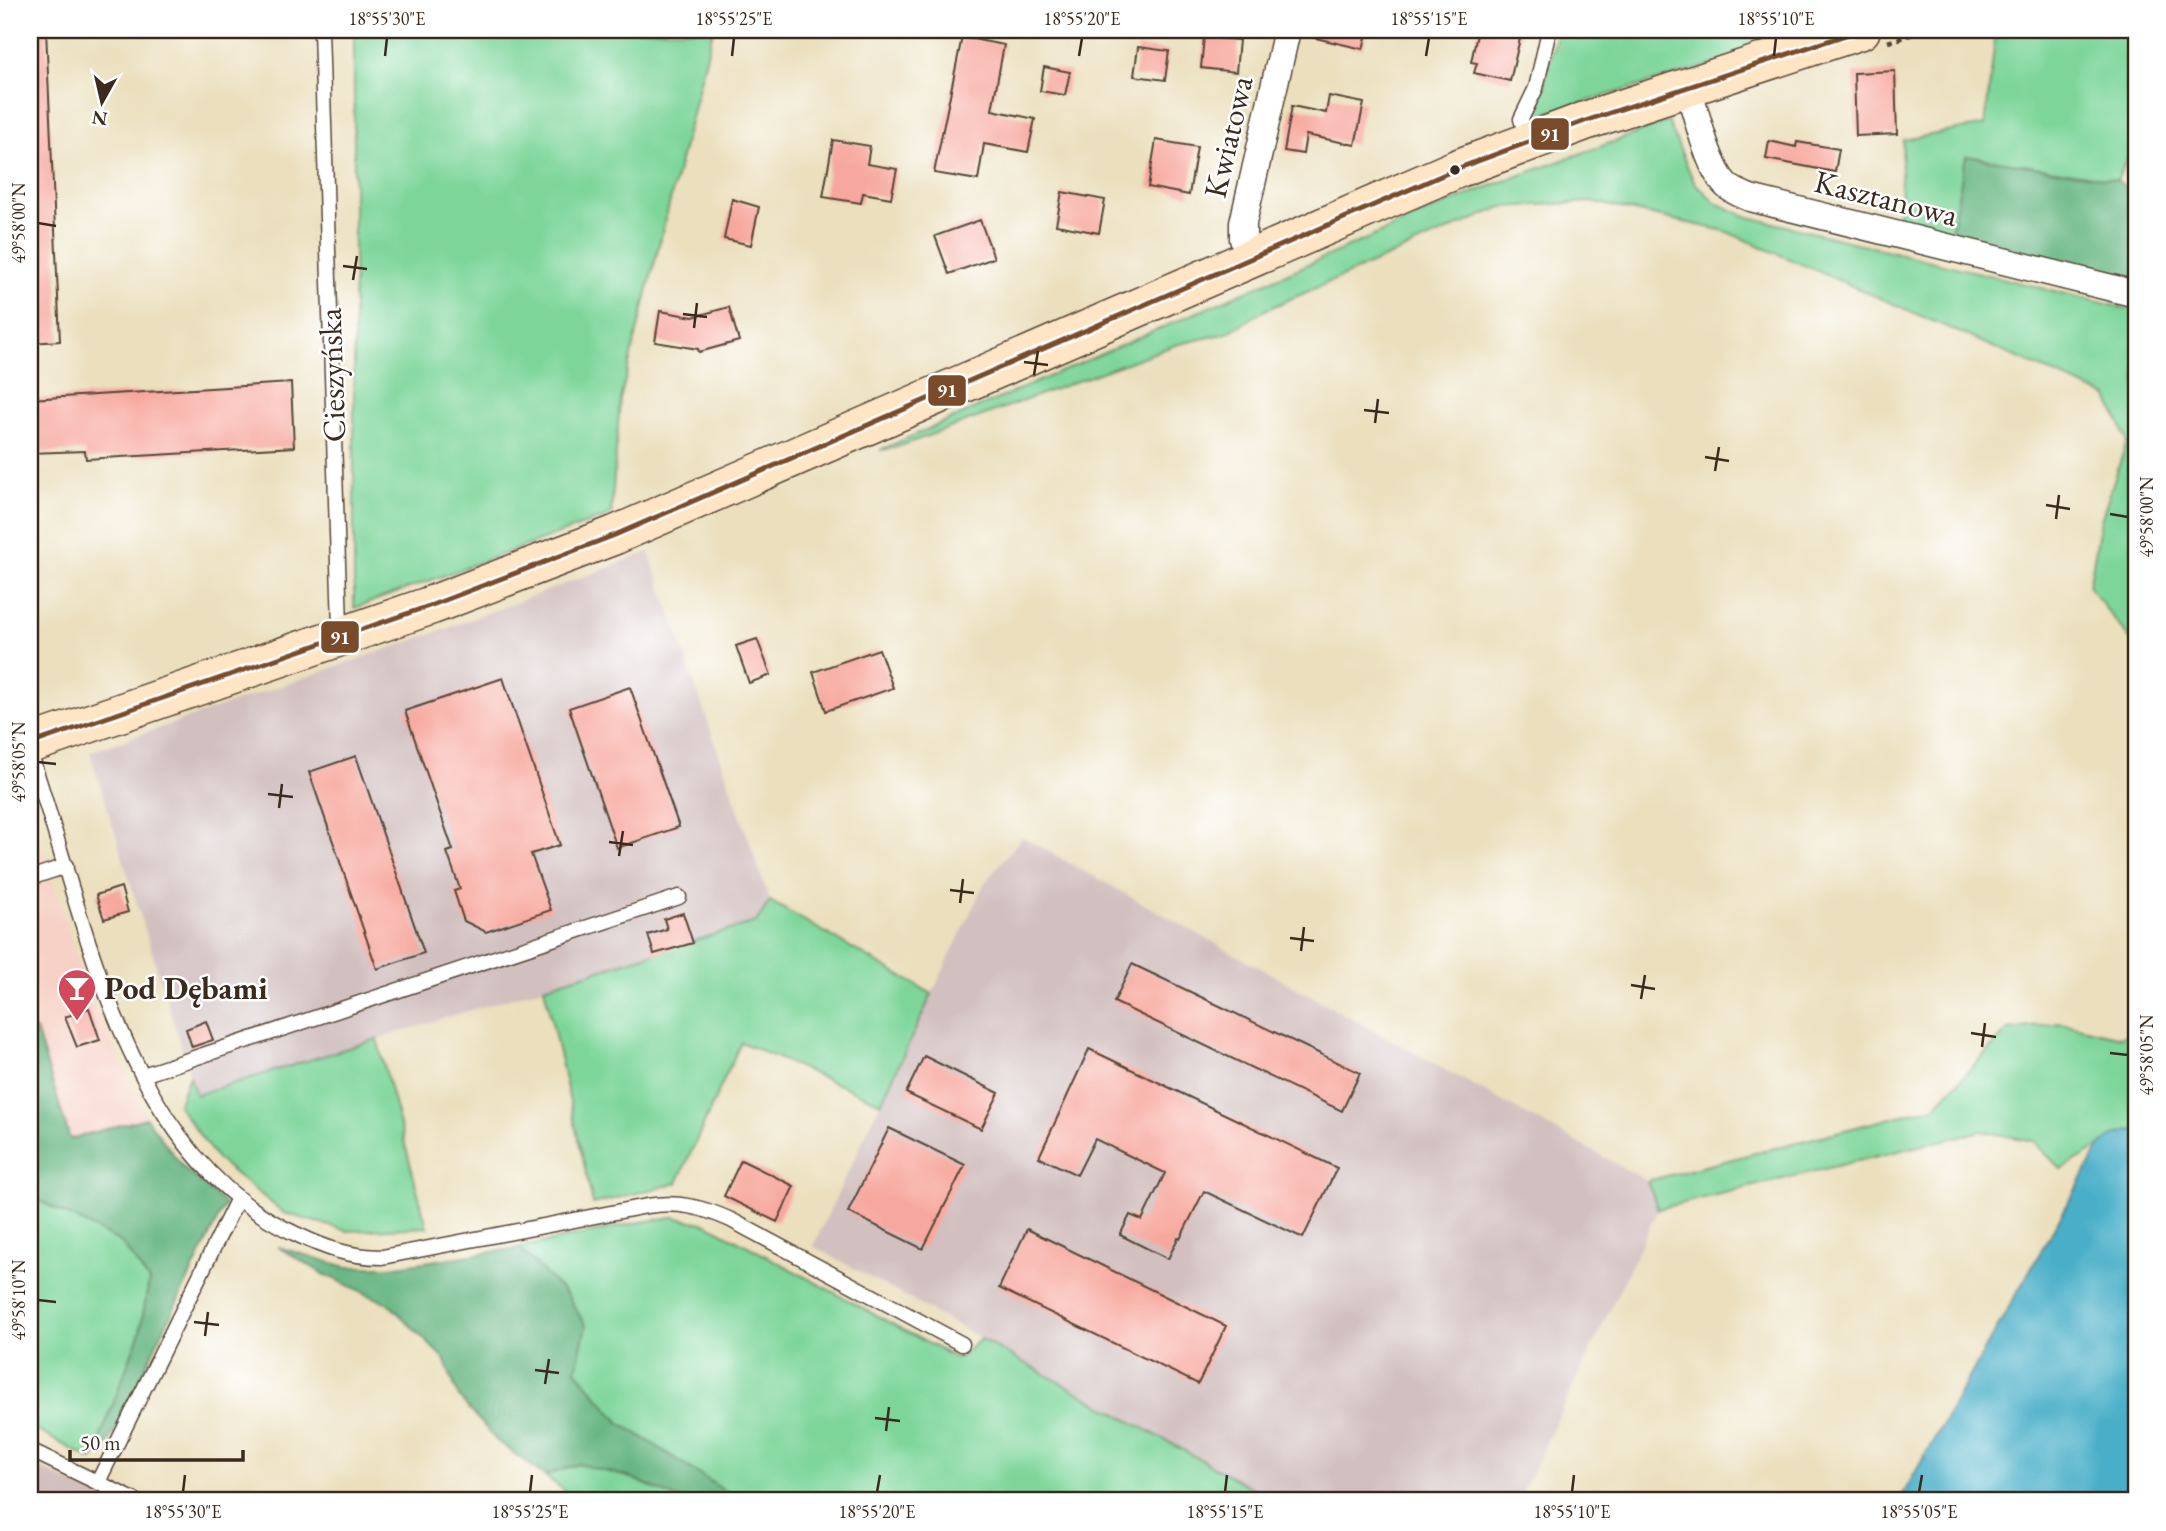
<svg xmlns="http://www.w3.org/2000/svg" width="2166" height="1531" font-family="'EB Garamond',serif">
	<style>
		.built { fill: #f7d1c6 }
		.industrial { fill: #d2bfbf }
		.green { fill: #7dd59a; stroke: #5c805c; stroke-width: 2 }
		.forest { fill: #66b682; stroke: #507050; stroke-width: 2 }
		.water { fill: #49afc8; stroke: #426c73; stroke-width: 2 }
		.building { fill: #f7a89e }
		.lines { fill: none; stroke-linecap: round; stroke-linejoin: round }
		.lane-casing { stroke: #554536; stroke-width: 17 }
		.street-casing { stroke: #554536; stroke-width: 29 }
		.secondary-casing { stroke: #554536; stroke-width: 41 }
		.path { stroke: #554536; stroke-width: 4.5; stroke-dasharray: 5 5; stroke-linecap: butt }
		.lane { stroke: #fff; stroke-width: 14 }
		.street { stroke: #fff; stroke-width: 26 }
		.secondary { stroke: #fde5c5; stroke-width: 38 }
		.bus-1-casing { stroke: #fff; stroke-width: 10 }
		.bus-1 { stroke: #7a4b2a; stroke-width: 5 }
		.ticks { fill: none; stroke: #3b2a1e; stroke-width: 2.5 }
		.bus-dot { fill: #3b2a1e; stroke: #fff; stroke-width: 2.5 }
		.labels { text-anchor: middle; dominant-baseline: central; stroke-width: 5; stroke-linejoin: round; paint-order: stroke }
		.street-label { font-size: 32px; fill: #3b2a1e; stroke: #fff }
		.poi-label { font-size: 32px; font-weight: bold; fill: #3b2a1e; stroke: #fff; text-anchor: start }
		.line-badge { stroke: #fff; stroke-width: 2.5 }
		.badge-label { font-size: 19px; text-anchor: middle; font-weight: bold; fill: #fff }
		.neatline { fill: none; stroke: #3b2a1e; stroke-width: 2.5 }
		.ticks-label { font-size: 18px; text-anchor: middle; fill: #3b2a1e }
	</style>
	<rect width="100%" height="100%" fill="#fff"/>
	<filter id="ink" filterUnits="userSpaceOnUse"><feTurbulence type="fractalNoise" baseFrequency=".0143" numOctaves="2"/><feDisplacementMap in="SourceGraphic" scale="14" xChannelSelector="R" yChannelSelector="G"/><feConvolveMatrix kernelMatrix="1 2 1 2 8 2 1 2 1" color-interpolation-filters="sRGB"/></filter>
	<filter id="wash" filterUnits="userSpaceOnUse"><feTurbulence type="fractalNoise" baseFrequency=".00686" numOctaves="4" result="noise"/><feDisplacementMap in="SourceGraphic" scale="28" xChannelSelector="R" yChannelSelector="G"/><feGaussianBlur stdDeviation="1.57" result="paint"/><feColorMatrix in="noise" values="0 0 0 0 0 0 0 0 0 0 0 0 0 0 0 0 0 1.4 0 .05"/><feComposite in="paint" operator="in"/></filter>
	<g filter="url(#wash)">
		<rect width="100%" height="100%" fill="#ebdfbd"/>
		<!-- built -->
		<path class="built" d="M30 811 87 990 146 1118 70 1139 36 1030 30 1026Z"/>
		<!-- industrial -->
		<path class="industrial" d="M649 552 770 901 756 922 196 1095 90 752 448 628Z
			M1022 837 1647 1181 1658 1209 1518 1501H1276L813 1246 984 884Z
			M30 1463 109 1501H30Z"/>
		<!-- green -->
		<path class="green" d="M354 30H713L620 400 611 515 354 608Z
			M1558 30H1817L1818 34 1536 116Z
			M1996 30H2136V142L2117 180 1967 156 1950 236 1899 221 1903 140 1985 125Z
			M1668 122 1694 182 1716 203 1745 216 2136 311V647L2089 587 2101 520 2127 441 2108 397 1725 231 1593 202 1502 207 1265 310 1227 333 1175 345 895 448 880 450 1477 191Z
			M770 901 932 994 881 1103 741 1042 677 1183 593 1204 544 987 756 922Z
			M2060 1023 2121 1037 2136 1031V1130H2129L2061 1169 2033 1141 1981 1131 1658 1209 1647 1181 1934 1107 2008 1030Z
			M377 1039 427 1227 348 1231 284 1213 218 1160 178 1105 189 1076 196 1095Z
			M30 1196 121 1242 149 1280 140 1332 92 1460 30 1427Z
			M673 1217 707 1224 957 1359 981 1339 1276 1501H740L619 1422 575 1370 586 1326 567 1295 519 1248 641 1222Z
			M578 1464 632 1478 682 1501H579L545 1476Z"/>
		<!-- forest -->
		<path class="forest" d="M1966 156 2117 180 2136 196V278L1950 236Z
			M30 1026 36 1030 70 1139 146 1118 183 1167 225 1204 107 1446 92 1460 140 1332 149 1281 121 1242 30 1196Z
			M278 1247 346 1267H390L519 1248 567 1295 586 1326 576 1370 619 1422 740 1501H682L632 1478 578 1464 545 1476 497 1441 459 1397 444 1359 389 1304 324 1274Z"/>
		<!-- water -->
		<path class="water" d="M2129 1130 2136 1131V1501H1899L2101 1145 2114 1136Z"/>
		<g id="blocks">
			<!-- building -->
			<path class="building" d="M30 30H46L60 341 30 343Z
				M1312 30H1368L1363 49 1311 37Z
				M1478 30H1522L1510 81 1474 73 1477 63 1471 62Z
				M962 37 1004 45 992 110 1035 119 1028 152 984 144 978 180 934 173Z
				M1204 37 1239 40 1236 72 1201 68Z
				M1138 47 1169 51 1165 80 1134 76Z
				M1044 67 1070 72 1065 95 1040 91Z
				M1895 71 1897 134 1856 136 1854 73Z
				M1329 96 1364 103 1355 145 1306 135 1303 154 1284 151 1292 106 1326 113Z
				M833 140 870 146 867 164 897 169 891 198 863 193 861 203 823 197Z
				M1156 140 1197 147 1189 195 1148 187Z
				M1769 141 1796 147 1797 142 1839 149 1835 172 1766 159Z
				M1062 192 1105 200 1099 233 1056 225Z
				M732 199 759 207 751 245 724 239Z
				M980 220 994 258 949 274 935 236Z
				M729 307 739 341 699 352 698 349 655 342 660 311 693 317Z
				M291 383 294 447 86 459 85 451 30 453V399Z
				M757 639 771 675 749 683 736 646Z
				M879 649 893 688 826 711 813 672Z
				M503 678 560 845 531 854 551 910 486 932 464 921 454 891 460 889 447 852 453 850 405 711Z
				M630 687 679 827 617 848 569 708Z
				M356 756 424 953 377 969 309 772Z
				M121 887 128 912 104 919 96 895Z
				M683 913 693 943 654 954 648 935 667 929 664 919Z
				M1132 964 1360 1073 1342 1111 1114 1002Z
				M89 1008 100 1040 77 1047 65 1017Z
				M206 1021 213 1040 192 1047 186 1029Z
				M1089 1049 1337 1168 1303 1238 1204 1191 1180 1239 1178 1238 1168 1259 1120 1235 1130 1215 1142 1220 1165 1173 1095 1139 1077 1175 1039 1157Z
				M924 1056 999 1093 981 1129 906 1093Z
				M889 1128 965 1165 923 1249 848 1212Z
				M741 1160 794 1186 777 1222 724 1196Z
				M1027 1229 1226 1326 1198 1384 999 1288Z"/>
		</g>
	</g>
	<g filter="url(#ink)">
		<use href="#blocks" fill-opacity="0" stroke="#554536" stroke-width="2"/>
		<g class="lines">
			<!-- lane casing -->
			<g class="lane-casing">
				<path id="lane" d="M321 30 340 626 343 635
					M1527 140 1521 119 1536 88 1549 30
					M30 753C86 916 122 1155 296 1234 325 1248 350 1257 382 1257L647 1206C678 1201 702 1207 731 1220L962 1344
					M30 878 66 866
					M143 1075 679 897
					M30 1450 136 1501
					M98 1482 238 1198"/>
			</g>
			<!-- street casing -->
			<g class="street-casing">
				<path id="street" d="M1688 87C1696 112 1708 167 1726 185 1732 191 1743 195 1750 198L2136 294
					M1250 258 1243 239V223L1287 30"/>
			</g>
			<!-- secondary casing -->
			<g class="secondary-casing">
				<path id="secondary" d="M30 744 432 605 615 535 1459 168 1585 121 1861 30"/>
			</g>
			<!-- path -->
			<path class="path" d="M1888 42 1926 30"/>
			<!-- lane -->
			<use href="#lane" class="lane"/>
			<!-- street -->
			<use href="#street" class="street"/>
			<!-- secondary -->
			<use href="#secondary" class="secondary"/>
			<!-- bus-1 casing -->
			<g class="bus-1-casing">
				<path id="bus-1" d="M30 744 432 605 615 535 1459 168 1585 121 1861 30"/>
			</g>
			<!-- bus-1 -->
			<use href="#bus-1" class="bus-1"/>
		</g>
	</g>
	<!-- ticks -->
	<path class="ticks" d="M385 56 387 38M732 56 734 38M1079 56 1082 38M1426 56 1429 38M1774 56 1776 38M38 223 56 226M343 266 367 269M353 280 357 256M683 314 707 317M694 328 697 303M1024 362 1048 365M1034 375 1038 351M1364 410 1389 413M1375 423 1378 399M1705 457 1729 461M1715 471 1719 447M2046 505 2070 509M2110 514 2128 517M2056 519 2059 495M38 762 56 764M268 794 293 797M279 808 282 784M609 842 633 845M619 856 623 831M950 890 974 893M960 903 963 879M1290 938 1314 941M1301 951 1304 927M1631 985 1655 989M1641 999 1645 975M1971 1033 1996 1037M1982 1047 1985 1023M2110 1053 2128 1055M38 1300 56 1302M194 1322 219 1325M205 1336 208 1312M535 1370 559 1373M545 1384 549 1359M875 1418 900 1421M886 1431 889 1407M183 1492 185 1475M530 1492 532 1475M877 1492 880 1475M1225 1492 1227 1475M1572 1492 1574 1475M1919 1492 1922 1475"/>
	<!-- icons -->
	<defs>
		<g id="bar-pin" transform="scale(2.0125)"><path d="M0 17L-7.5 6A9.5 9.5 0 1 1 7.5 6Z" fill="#d1495b" stroke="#fff"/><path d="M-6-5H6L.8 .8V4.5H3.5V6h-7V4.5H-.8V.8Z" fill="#fff"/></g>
	</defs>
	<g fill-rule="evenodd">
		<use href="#bar-pin" x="77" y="988"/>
	</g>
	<!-- markers -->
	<circle class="bus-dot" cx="1455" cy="170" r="6"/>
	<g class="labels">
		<!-- street labels -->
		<g class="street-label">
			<text transform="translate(1228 137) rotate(-77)">Kwiatowa</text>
			<text transform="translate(1886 198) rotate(14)">Kasztanowa</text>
			<text transform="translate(332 375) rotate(-92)">Cieszyńska</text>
		</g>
		<!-- poi labels -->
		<g class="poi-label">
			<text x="104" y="988">Pod Dębami</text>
		</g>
	</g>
	<g class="line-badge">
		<rect x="1530" y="117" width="40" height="34" rx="7" fill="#7a4b2a"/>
		<rect x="927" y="374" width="40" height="33" rx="7" fill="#7a4b2a"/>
		<rect x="320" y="620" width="40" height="34" rx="7" fill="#7a4b2a"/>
	</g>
	<g class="badge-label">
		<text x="1550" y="141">91</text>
		<text x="947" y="397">91</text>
		<text x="340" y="644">91</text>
	</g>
	<!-- margin -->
	<rect width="2166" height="1531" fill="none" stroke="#fff" stroke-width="77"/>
	<!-- north arrow -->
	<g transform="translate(102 102) rotate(188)" stroke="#ffffff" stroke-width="5" paint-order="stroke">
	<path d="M0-5L12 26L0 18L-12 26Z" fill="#3b2a1e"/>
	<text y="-10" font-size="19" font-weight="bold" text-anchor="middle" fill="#3b2a1e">N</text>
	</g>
	<!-- scale -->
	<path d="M70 1450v10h173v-10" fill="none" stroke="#3b2a1e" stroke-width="3.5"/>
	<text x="80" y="1450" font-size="21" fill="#3b2a1e" stroke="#ffffff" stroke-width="5" paint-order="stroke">50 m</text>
	<rect x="38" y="38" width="2090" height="1454" class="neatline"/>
	<g class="ticks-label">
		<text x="387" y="25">18°55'30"E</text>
		<text x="734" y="25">18°55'25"E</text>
		<text x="1082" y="25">18°55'20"E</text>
		<text x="1429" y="25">18°55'15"E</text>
		<text x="1776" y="25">18°55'10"E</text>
		<text transform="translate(19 223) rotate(-90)" y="6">49°58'00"N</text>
		<text transform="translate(2147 517) rotate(-90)" y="6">49°58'00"N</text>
		<text transform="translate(19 762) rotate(-90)" y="6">49°58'05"N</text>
		<text transform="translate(2147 1055) rotate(-90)" y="6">49°58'05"N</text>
		<text transform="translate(19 1300) rotate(-90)" y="6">49°58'10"N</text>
		<text x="183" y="1518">18°55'30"E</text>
		<text x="530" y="1518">18°55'25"E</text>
		<text x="877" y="1518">18°55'20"E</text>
		<text x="1225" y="1518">18°55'15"E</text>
		<text x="1572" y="1518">18°55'10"E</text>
		<text x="1919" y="1518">18°55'05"E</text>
	</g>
</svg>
